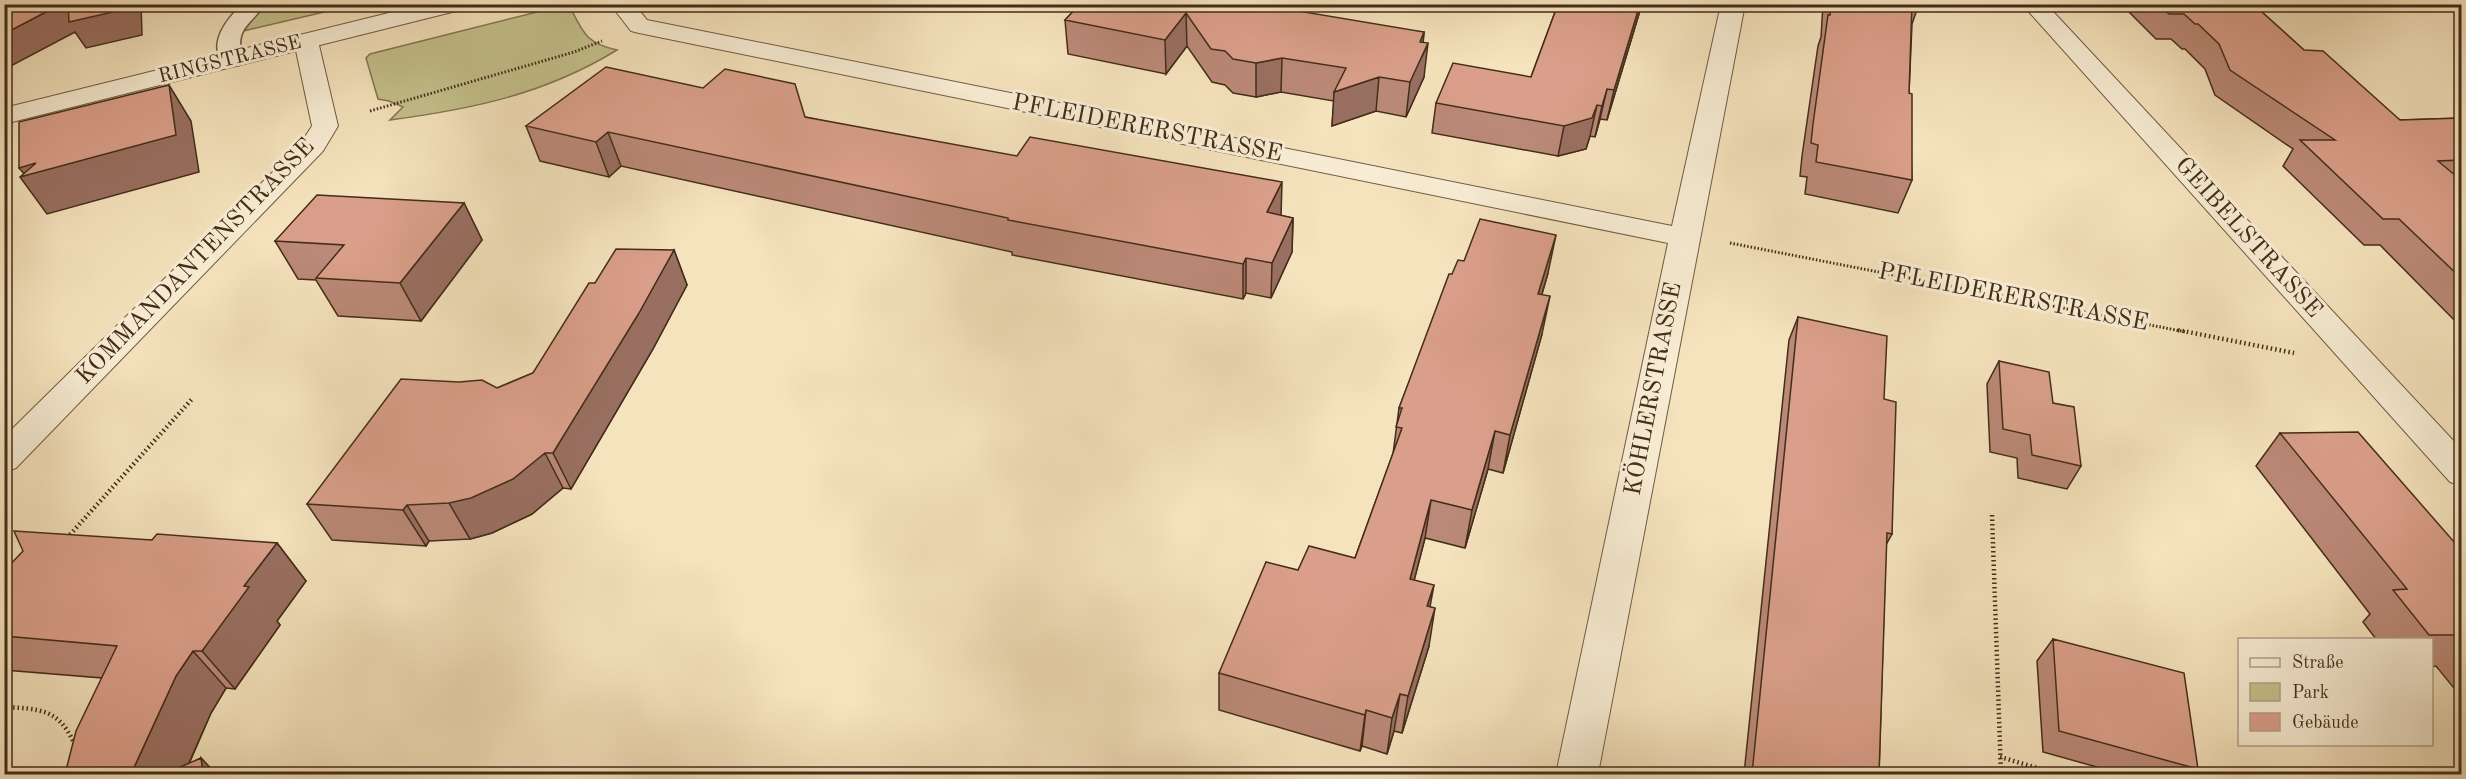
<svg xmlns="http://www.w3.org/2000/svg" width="2466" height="779" font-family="'Old Standard TT',serif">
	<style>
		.green { fill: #c4c18c; stroke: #847753; stroke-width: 1.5 }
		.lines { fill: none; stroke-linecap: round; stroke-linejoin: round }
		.service-casing { stroke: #705a43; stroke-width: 3 }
		.minor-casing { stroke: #705a43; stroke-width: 2 }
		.tertiary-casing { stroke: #705a43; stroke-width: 2 }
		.path-far1 { stroke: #432d1a; stroke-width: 3; stroke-dasharray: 1.5 2; stroke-linecap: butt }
		.path { stroke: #432d1a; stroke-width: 4.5; stroke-dasharray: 1.5 3; stroke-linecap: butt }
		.service { fill: #f8edd4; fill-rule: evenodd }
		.minor { fill: #f8edd4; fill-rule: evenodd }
		.tertiary { fill: #f8edd4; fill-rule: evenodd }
		.wall { fill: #bb8977; stroke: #432d1a; stroke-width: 1.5 }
		.shaded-wall { fill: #996f61; stroke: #432d1a; stroke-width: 1.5 }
		.building { fill: #da9f8a; stroke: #432d1a; stroke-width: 1.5 }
		.labels { text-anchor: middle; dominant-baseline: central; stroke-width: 6; stroke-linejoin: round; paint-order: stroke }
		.far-street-label { font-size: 20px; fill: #432d1a; stroke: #f8edd4 }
		.street-label { font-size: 24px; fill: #432d1a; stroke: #f8edd4 }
	</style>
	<rect width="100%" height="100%" fill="#f5e3bd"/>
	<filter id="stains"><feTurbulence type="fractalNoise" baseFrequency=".00333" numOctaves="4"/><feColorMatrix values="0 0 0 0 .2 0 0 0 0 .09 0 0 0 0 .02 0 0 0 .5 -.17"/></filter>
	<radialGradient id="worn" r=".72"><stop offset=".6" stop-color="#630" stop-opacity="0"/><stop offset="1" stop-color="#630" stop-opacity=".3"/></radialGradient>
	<!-- green -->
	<path class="green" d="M265 5H354L243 31 254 14Z
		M565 5H569C583 32 585 43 617 50 545 94 473 109 390 120L403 107 389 101 378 99 366 58 370 54Z"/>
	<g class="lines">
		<!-- service casing -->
		<g class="service-casing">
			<path id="service" d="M243 4H265C248 28 235 27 242 60L239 65 231 66 223 65C208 43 226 19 243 4Z"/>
		</g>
		<!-- minor casing -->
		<g class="minor-casing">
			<path id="minor" d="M610 4H634L647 20 1672 226 1721 4H1745L1598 774H1556L1668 243 639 33 631 31Z
				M2022 4H2046L2462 450V486L2450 482Z
				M306 34 315 36 318 41 338 126 323 151 16 468 4 472V437L299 146 312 126 294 41 297 36Z"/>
		</g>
		<!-- tertiary casing -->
		<g class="tertiary-casing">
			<path id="tertiary" d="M425 4H467L464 9 4 124V108Z"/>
		</g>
		<!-- path-far1 -->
		<path class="path-far1" d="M370 111 574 52 602 41
			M1730 243 2186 332"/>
		<!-- path -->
		<path class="path" d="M2178 330 2294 353
			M1992 515 2001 774
			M67 538 192 399
			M4 707C39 709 58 708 74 743
			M2000 757 2058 774"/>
		<!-- service -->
		<use href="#service" class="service"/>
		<!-- minor -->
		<use href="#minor" class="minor"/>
		<!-- tertiary -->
		<use href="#tertiary" class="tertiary"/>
	</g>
	<!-- wall -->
	<path class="wall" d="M1080 4 1424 32 1423 42 1424 77 1406 117 1376 111 1332 126 1334 101 1281 92 1256 97 1233 93 1225 85 1212 82 1187 46 1166 74 1068 54 1065 20Z
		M1558 4H1642L1607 120 1600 119 1595 137 1590 136 1586 149 1558 156 1432 133 1436 103 1531 77Z
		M1823 4H1919L1912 24 1909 93 1912 180 1898 213 1805 194 1807 177 1800 176 1802 156 1818 46 1821 37Z
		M2121 4H2253L2304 50 2400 120 2462 118V328L2380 245H2364L2283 166 2293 149 2215 95 2205 69 2185 49H2182L2171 39H2156Z
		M805 117 1293 218 1292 252 1271 298 1246 293 1243 299 1012 255V252L621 166 609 177 540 161 526 126Z
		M464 203 482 240 421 321 338 316 316 280 298 279 275 241Z
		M674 250 687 285 653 349 571 489 563 488 532 514 492 533 470 539 429 541 426 546 332 540 307 504 497 388 533 373 595 283Z
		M1548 273 1542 294V334L1503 473 1488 469 1465 548 1425 538 1414 580 1430 607 1429 646 1402 733 1394 731 1387 754 1362 746 1360 751 1219 710V673L1298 570 1355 558 1393 454 1399 408 1452 274Z
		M1798 317 1884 399 1892 534 1886 545 1879 774H1744L1789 340Z
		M1999 361 2053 403 2081 466 2067 489 2018 478 2017 458 1990 452 1987 384Z
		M2280 433 2462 551V698L2436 666 2432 667V639H2376L2363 622 2370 614 2256 466Z
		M152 540 277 543 306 581 277 621 280 625 235 689 226 688 211 713 189 764 201 758 216 774H65L102 678 4 670V571Z
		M2053 639 2198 769 2193 774H2122L2043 752 2037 661Z"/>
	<!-- shaded-wall -->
	<path class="shaded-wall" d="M61 4H141L142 35 86 48 75 32 5 69 4 34Z
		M1640 4H1642L1607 120 1614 90Z
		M1186 13 1187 46 1166 74 1165 40Z
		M1424 32 1422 57 1428 43 1424 77 1406 117 1410 82 1420 42Z
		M1282 58 1281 92 1256 97V63Z
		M1379 77 1376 111 1332 126 1334 92Z
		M169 85 191 121 199 172 47 214 20 177 25 175 19 168Z
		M1607 89 1600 119 1595 137 1602 106Z
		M1597 105 1590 136 1586 149 1558 156 1564 126Z
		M608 132 621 166 609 177 596 142Z
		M1282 182 1281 217 1267 212Z
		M464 203 482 240 421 321 400 283Z
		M1293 218 1292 252 1271 298 1272 263Z
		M1556 235 1548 273 1531 331 1538 294Z
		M674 250 687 285 653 349 571 489 553 453Z
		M1246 258V293L1243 299V264Z
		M1550 296 1542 334 1503 473 1510 435Z
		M1495 431 1488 469 1465 548 1472 510Z
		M545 453 563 488 532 514 492 533 470 539 449 503Z
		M1431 500 1425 538 1405 616 1410 579Z
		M407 505 429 541 426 546 403 510Z
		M277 543 306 581 277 621 280 625 235 689 202 651 244 586Z
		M1434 585 1427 623V606Z
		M1435 608 1429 646 1402 733 1408 696Z
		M193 651 226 688 211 713 184 774H131L176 676Z
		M1400 694 1394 731 1387 754 1392 718Z
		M1366 710 1362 746 1360 751 1365 715Z
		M201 758 216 774H203Z"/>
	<!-- building -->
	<path class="building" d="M4 4H61L4 34Z
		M68 4H126V9L69 22Z
		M1080 4H1257L1424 32 1420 42 1428 43 1410 82 1379 77 1334 92 1346 68 1282 58 1256 63 1233 59 1225 51 1211 49 1186 13 1165 40 1065 20Z
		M1558 4H1640L1614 90 1607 89 1602 106 1597 105 1592 118 1564 126 1436 103 1453 63 1531 77Z
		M1831 4H1912L1909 93 1912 94V180L1816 162 1818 145 1811 143 1813 124 1828 15H1830Z
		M2159 4H2253L2304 50 2323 51 2400 120 2462 118V160L2438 161 2462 181V279L2399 219H2383L2300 140H2335L2230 70 2219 44 2198 24H2195L2184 14H2169Z
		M606 67 703 88 725 69 795 84 805 117 1017 156 1030 137 1282 182 1267 212 1293 218 1272 263 1246 258 1243 264 1008 220V218L608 132 596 142 526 126Z
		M169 85 176 135 20 177 36 163 19 168V122Z
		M317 195 464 203 400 283 316 278 344 245 275 241Z
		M1480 219 1556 235 1538 294 1550 296 1510 435 1495 431 1472 510 1431 500 1410 579 1434 585 1427 606 1435 608 1408 696 1400 694 1392 718 1366 710 1365 715 1219 673 1266 562 1298 570 1309 546 1355 558 1402 428 1396 427 1402 408H1399L1449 274H1452L1458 260 1464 261Z
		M616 249 674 250 639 313 553 453H545L513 479 471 498 449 503 407 505 403 510 307 504 401 379 459 382 482 380 497 388 533 373 589 283H595Z
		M1798 317 1887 336 1884 399 1896 402 1892 534 1887 533 1879 774H1752Z
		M1999 361 2049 372 2053 403 2074 407 2081 466 2032 455 2030 435 2003 429Z
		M2358 432 2462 551V635H2429L2393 590 2407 589 2280 433Z
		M14 531 152 540 157 534 277 543 244 586 249 587 202 651H193L176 676 131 774H65L76 731 117 646 4 636V571L23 551Z
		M2053 639 2184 673 2198 769 2059 731Z
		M201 758 203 774H164Z"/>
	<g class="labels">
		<!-- far-street labels -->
		<g class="far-street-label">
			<text transform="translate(230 60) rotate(-14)">RINGSTRASSE</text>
		</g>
		<!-- street labels -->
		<g class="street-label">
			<text transform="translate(1147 129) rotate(11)">PFLEIDERERSTRASSE</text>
			<text transform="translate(2248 238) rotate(48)">GEIBELSTRASSE</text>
			<text transform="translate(196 262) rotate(-46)">KOMMANDANTENSTRASSE</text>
			<text transform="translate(2013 298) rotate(11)">PFLEIDERERSTRASSE</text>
			<text transform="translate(1654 389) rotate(-79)">KÖHLERSTRASSE</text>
		</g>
	</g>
	<!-- margin -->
	<rect width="2466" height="779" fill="none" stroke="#f5e3bd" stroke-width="24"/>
	<rect x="6" y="6" width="2454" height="767" fill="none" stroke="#432d1a" stroke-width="3"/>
	<rect x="12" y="12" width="2442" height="755" fill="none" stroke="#432d1a" stroke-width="1.5"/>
	<!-- legend -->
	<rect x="2238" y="638" width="195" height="108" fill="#f8edd4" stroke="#b0a08a" stroke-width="1.5"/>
	<rect x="2250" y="658" width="30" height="9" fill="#f8edd4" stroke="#b0a08a" stroke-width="1.5"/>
	<text x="2292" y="668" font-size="18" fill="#432d1a">Straße</text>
	<rect x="2250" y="683" width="30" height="18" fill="#c4c18c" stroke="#b0a08a" stroke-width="1.5"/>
	<text x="2292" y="698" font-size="18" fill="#432d1a">Park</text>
	<rect x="2250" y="713" width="30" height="18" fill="#da9f8a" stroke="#b0a08a" stroke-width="1.5"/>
	<text x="2292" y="728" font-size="18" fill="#432d1a">Gebäude</text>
	<rect width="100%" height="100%" filter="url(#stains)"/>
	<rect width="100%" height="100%" fill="url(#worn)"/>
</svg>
